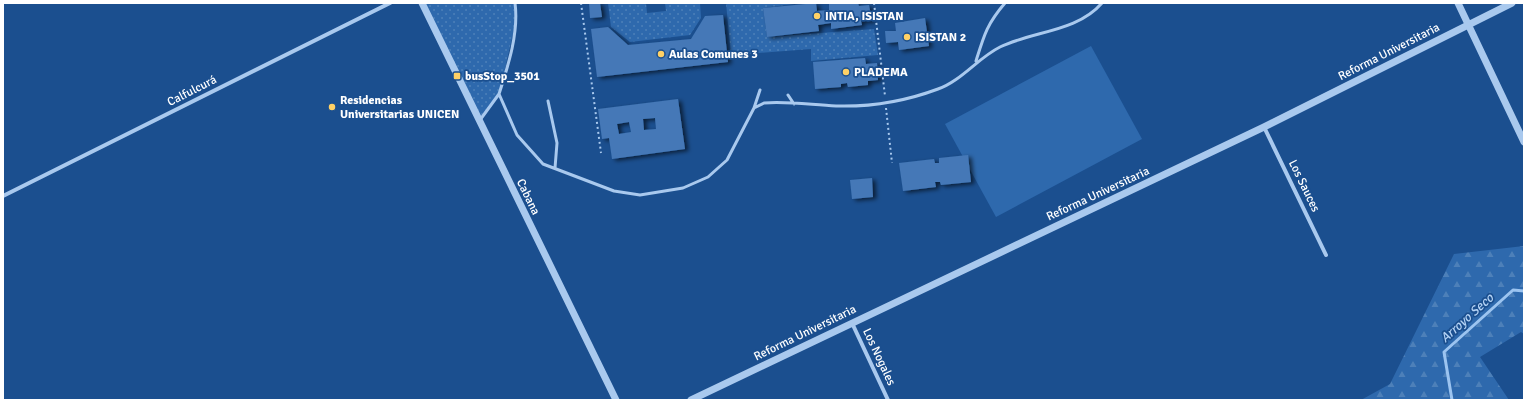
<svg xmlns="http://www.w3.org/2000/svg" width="1527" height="403" font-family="Signika,sans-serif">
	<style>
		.grass { fill: url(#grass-dots) }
		.forest { fill: url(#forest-firs) }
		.park { fill: #2e69ad }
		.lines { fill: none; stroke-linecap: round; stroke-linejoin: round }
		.stream { stroke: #9cc4f0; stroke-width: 3 }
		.building { fill: #4478b7; fill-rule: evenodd; filter: url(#shadow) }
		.path { stroke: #a9c9ee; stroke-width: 2; stroke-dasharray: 2 3; stroke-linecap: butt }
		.service { stroke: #a9c9ee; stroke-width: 3 }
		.minor { stroke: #a9c9ee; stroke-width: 4 }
		.tertiary { stroke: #a9c9ee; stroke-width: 7 }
		.poi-dot { fill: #ffd166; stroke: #1b4f8f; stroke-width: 1.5 }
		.labels { text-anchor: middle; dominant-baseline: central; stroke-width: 3.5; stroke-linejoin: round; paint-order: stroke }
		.poi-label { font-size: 12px; font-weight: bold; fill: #fff; stroke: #1b4f8f; text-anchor: start }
		.street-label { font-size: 12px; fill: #fff; stroke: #1b4f8f }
		.water-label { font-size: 13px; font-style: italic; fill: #b5d3f5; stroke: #1b4f8f }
	</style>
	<defs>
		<pattern id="grass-dots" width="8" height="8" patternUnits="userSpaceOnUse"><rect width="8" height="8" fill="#2e69ad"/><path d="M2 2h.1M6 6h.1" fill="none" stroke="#4d80b9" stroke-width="1.8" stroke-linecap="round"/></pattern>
		<pattern id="forest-firs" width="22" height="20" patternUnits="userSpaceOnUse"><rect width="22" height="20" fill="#2e69ad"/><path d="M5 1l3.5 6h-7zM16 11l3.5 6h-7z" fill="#4d80b9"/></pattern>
		<filter id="shadow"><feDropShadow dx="3.5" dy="2" stdDeviation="2" flood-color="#0009"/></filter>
	</defs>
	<rect width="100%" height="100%" fill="#1b4f8f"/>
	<!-- grass -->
	<path class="grass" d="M422 3H515L517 17 499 94 479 122Z
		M608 3H646L647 13 666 11 665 3H700L701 18 690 35 630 42 611 27Z
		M726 3H802L763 8 767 37 874 29 878 55 811 61V49L731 55Z"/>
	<!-- forest -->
	<path class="forest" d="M1524 246V334L1521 332 1480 357 1509 400H1361L1390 384 1454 254Z"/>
	<!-- park -->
	<path class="park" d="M1091 46 1142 139 996 217 945 124Z"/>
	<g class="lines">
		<!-- stream -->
		<path class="stream" d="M1452 400 1444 352 1513 290 1524 291"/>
	</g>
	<!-- building -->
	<path class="building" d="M589 3H600L602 17 590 18Z
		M816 3 817 11 829 10V3H858L859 6 869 5 872 21H861L862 25 831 29V23L818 25 819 31 767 37 763 8Z
		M723 15 728 62 597 77 591 29 608 27 628 45 691 39 705 16Z
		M925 18 929 46 899 50 898 42 886 43 885 31H896L895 23Z
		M865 58 866 64 877 63 878 80 868 81V85L848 87 847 83 841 84V87L815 89 813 62Z
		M678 99 685 149 612 159 609 138 602 139 598 109ZM655 118 656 129 644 130 643 119ZM629 122 631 132 619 134 617 124Z
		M968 155 971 182 941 185 940 182H935L936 187 903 191 899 163 934 159 935 163H939V158Z
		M872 178 873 197 852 199 850 180Z"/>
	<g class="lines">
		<!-- path -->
		<path class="path" d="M581 3 601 153
			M874 3 885 96
			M886 108 892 163"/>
		<!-- service -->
		<path class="service" d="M515 3C519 33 508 66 499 94L517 135 543 164 614 191 640 195 683 188 708 177 727 160 754 108 764 103C788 101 812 105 836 106 870 107 906 101 938 89 961 81 978 58 1000 47 1033 31 1077 32 1102 3
			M976 61C984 35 987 24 1005 3
			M788 95 794 104
			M548 101 557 143 555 168
			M754 108 760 90
			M480 120 499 94"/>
		<!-- minor -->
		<path class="minor" d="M1264 127 1326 255
			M3 196 390 3
			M852 323 888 400"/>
		<!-- tertiary -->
		<path class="tertiary" d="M422 3 616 400
			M1458 3 1524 142
			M691 400 1264 127 1512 3"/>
	</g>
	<!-- markers -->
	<g class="poi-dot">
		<circle cx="817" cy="16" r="4"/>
		<circle cx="907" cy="37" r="4"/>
		<circle cx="661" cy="54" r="4"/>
		<circle cx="846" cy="72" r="4"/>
		<rect x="453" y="72" width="8" height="8" rx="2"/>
		<circle cx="332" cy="107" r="4"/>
	</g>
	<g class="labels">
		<!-- poi labels -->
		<g class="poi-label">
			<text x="825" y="16">INTIA, ISISTAN</text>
			<text x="915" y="37">ISISTAN 2</text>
			<text x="669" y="54">Aulas Comunes 3</text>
			<text x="854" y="72">PLADEMA</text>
			<text x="465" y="76">busStop_3501</text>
			<text x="340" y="100">Residencias<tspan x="340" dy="14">Universitarias UNICEN</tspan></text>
		</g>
		<!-- street labels -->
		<g class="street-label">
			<text transform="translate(1389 52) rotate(-27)">Reforma Universitaria</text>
			<text transform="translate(192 91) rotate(-27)">Calfulcurá</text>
			<text transform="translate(1304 186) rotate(64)">Los Sauces</text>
			<text transform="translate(1098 194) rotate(-25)">Reforma Universitaria</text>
			<text transform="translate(528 197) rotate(64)">Cabana</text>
			<text transform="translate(805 333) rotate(-26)">Reforma Universitaria</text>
			<text transform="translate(879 357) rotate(65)">Los Nogales</text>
		</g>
		<!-- water labels -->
		<g class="water-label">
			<text transform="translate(1467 318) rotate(-42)">Arroyo Seco</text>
		</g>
	</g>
	<!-- border -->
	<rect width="1527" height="403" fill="none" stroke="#ffffff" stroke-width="8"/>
</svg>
